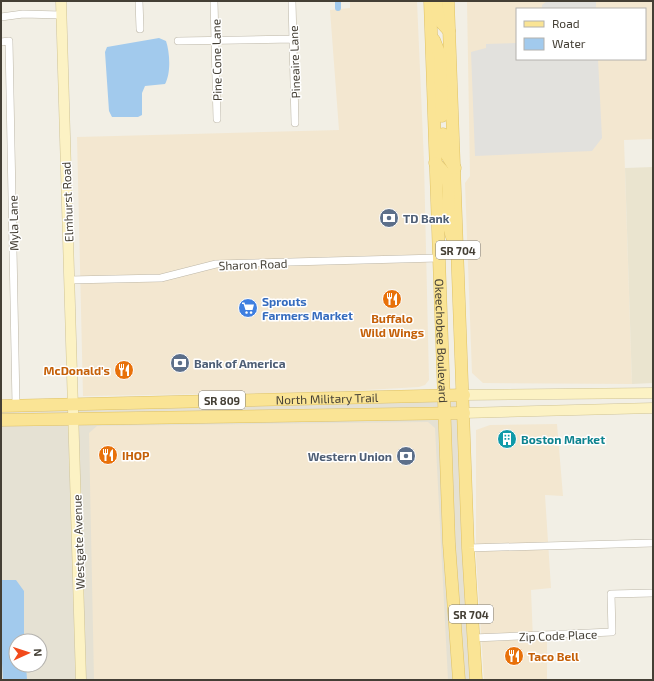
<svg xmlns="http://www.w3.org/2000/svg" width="654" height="681" font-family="'Exo 2',sans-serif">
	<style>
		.residential { fill: #e5e1d3; fill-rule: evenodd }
		.commercial { fill: #f3e7d0; fill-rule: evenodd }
		.education { fill: #eae4cf }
		.parking { fill: #e2e1dd }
		.water { fill: #a2caed }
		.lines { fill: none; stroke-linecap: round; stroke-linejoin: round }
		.canal { stroke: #a2caed; stroke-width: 6 }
		.street-casing { stroke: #bdb7a8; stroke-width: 8 }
		.secondary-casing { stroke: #d0c496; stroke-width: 11 }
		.primary-casing { stroke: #dfc265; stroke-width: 13 }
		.street { stroke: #fff; stroke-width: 7 }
		.secondary { stroke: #fcf2c4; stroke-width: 10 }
		.primary { stroke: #fae495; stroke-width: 12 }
		.labels { text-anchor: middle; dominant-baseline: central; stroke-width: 3; stroke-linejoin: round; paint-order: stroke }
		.shield { fill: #fff; stroke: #7c7972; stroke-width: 1 }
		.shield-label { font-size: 11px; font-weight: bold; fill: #443f35 }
		.street-label { font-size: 12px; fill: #443f35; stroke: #fff }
		.service-label { font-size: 12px; font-weight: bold; fill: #4e5e75; stroke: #fff; text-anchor: start }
		.shop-label { font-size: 12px; font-weight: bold; fill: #366cbe; stroke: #fff; text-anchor: start }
		.food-label { font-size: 12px; font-weight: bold; fill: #c56008; stroke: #fff; text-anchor: start }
		.culture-label { font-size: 12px; font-weight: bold; fill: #0d838f; stroke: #fff; text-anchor: start }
	</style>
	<rect width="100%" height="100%" fill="#f2efe5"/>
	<!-- residential -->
	<path class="residential" d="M464 395 471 680H1V410ZM16 641H40V665H16Z"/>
	<!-- commercial -->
	<path class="commercial" d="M350 1H417L424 162 429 380 425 385 419 387 330 392 83 396 77 137 339 130 330 10 350 8Z
		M467 1H653V139L624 140 632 384 483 383 472 373 465 183 470 176ZM517 9H645V59H517Z
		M428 422 435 428 448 680H94L89 433 97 426Z
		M557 424 563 496 545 495 551 588 531 590 533 640H547V680H484L476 556V430L490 425Z"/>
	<!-- education -->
	<path class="education" d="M653 167V383L632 384 625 168Z"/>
	<!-- parking -->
	<path class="parking" d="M547 1H596V9H542V5Z
		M517 43V59H598L602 138 592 151 475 156 471 52 486 48V44Z"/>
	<!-- water -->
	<path class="water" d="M159 38 166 41C170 53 171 73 165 84L145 86 142 93V115L138 117H112L109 111 105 52 107 47Z
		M2 580H16L24 591V641H16V665H26L27 680H3L1 646Z"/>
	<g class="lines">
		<!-- canal -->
		<path class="canal" d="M338 1V8"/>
		<!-- street casing -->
		<g class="street-casing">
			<path id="street" d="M139 1 140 29
				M214 1 217 119
				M292 1 295 123
				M1 17 23 14 61 15
				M178 41 293 39
				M1 42 9 41 16 405
				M69 280 161 278 216 264 438 258
				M468 548 653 543
				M473 638 612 632 611 594 653 593"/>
		</g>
		<!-- secondary casing -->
		<g class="secondary-casing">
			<path id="secondary" d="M61 1 81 680
				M464 395 653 393
				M464 413 653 408"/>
		</g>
		<!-- primary casing -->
		<g class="primary-casing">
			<g id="primary">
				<path id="s1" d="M430 1 449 543 459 680"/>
				<path d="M448 1 468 548 476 680"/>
				<path d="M436 2 439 20 449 31"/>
				<path d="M434 40 440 55 442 116"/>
				<path d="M443 134V149L455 168"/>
				<path d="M435 163C439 167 446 173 447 178 453 199 443 223 455 243"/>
				<path id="s2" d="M1 406 464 395"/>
				<path d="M1 420 464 413"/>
			</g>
		</g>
		<!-- street -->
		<use href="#street" class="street"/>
		<!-- secondary -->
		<use href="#secondary" class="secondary"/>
		<!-- primary -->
		<use href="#primary" class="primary"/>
	</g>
	<!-- icons -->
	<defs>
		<g id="bank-disc" transform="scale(1)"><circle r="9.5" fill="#5c6f8a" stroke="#fff"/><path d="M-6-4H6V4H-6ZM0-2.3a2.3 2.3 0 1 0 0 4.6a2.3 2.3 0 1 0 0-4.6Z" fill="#fff"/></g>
		<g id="restaurant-disc" transform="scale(1)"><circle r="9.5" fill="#e8710a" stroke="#fff"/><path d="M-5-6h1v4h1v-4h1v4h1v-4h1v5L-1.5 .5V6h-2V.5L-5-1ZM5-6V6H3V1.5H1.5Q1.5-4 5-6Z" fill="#fff"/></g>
		<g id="supermarket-disc" transform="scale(1)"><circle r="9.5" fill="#3f7fe0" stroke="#fff"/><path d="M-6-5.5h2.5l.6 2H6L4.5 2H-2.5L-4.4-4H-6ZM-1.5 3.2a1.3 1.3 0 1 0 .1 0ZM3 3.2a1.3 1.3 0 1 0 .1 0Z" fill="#fff"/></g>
		<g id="building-disc" transform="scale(1)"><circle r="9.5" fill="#0f9aa8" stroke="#fff"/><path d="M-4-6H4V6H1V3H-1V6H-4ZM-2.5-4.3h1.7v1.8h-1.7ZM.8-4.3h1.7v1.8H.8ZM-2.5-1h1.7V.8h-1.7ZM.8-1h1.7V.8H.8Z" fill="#fff"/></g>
	</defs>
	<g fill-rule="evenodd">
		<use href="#bank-disc" x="389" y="218"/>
		<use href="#restaurant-disc" x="392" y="299"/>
		<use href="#supermarket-disc" x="248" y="308"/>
		<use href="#bank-disc" x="180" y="363"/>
		<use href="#restaurant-disc" x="124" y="370"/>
		<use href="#building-disc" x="507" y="439"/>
		<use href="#restaurant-disc" x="108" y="455"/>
		<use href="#bank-disc" x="406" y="456"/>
		<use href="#restaurant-disc" x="514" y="656"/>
	</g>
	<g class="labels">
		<!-- shield labels -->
		<g class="shield">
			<rect x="436" y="241" width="44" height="18" rx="3"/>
			<rect x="199" y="391" width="46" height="18" rx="3"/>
			<rect x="449" y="605" width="44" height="18" rx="3"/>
		</g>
		<g class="shield-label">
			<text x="458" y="250">SR 704</text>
			<text x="222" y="400">SR 809</text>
			<text x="471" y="614">SR 704</text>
		</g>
		<!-- street labels -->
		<g class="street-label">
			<text transform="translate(216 60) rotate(-91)">Pine Cone Lane</text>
			<text transform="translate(294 62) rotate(-92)">Pineaire Lane</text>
			<text transform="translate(67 202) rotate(-92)">Elmhurst Road</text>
			<text transform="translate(13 223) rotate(-91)">Myla Lane</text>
			<text transform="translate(253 264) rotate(-2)">Sharon Road</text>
			<text stroke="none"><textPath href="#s1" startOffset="340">Okeechobee Boulevard</textPath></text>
			<text stroke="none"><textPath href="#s2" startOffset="326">North Military Trail</textPath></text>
			<text transform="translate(78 542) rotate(-92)">Westgate Avenue</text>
			<text transform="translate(558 635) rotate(-2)">Zip Code Place</text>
		</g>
		<!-- service labels -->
		<g class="service-label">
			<text x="403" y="218">TD Bank</text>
			<text x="194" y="363">Bank of America</text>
			<text x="392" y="456" text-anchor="end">Western Union</text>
		</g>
		<!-- shop labels -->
		<g class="shop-label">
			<text x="262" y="301">Sprouts<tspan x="262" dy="14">Farmers Market</tspan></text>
		</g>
		<!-- food labels -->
		<g class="food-label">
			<text x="392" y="318" text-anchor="middle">Buffalo<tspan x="392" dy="14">Wild Wings</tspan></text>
			<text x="110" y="370" text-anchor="end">McDonald's</text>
			<text x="122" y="455">IHOP</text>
			<text x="528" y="656">Taco Bell</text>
		</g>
		<!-- culture labels -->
		<g class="culture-label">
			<text x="521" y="439">Boston Market</text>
		</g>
	</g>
	<!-- border -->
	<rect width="654" height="681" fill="none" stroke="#443f35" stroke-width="4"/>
	<!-- legend -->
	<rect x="516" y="8" width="130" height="52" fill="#ffffff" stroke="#b4b2ae"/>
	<rect x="524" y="21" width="20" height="6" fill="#fae495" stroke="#b4b2ae"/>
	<text x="552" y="28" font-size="12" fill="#443f35">Road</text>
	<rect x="524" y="38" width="20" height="12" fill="#a2caed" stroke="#b4b2ae"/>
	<text x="552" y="48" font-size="12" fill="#443f35">Water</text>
	<!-- north arrow -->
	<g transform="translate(28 653) rotate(87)"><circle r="19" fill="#ffffff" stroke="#b4b2ae"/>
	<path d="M0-3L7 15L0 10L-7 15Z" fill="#f24a1b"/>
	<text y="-6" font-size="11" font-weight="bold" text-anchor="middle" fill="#443f35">N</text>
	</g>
</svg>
